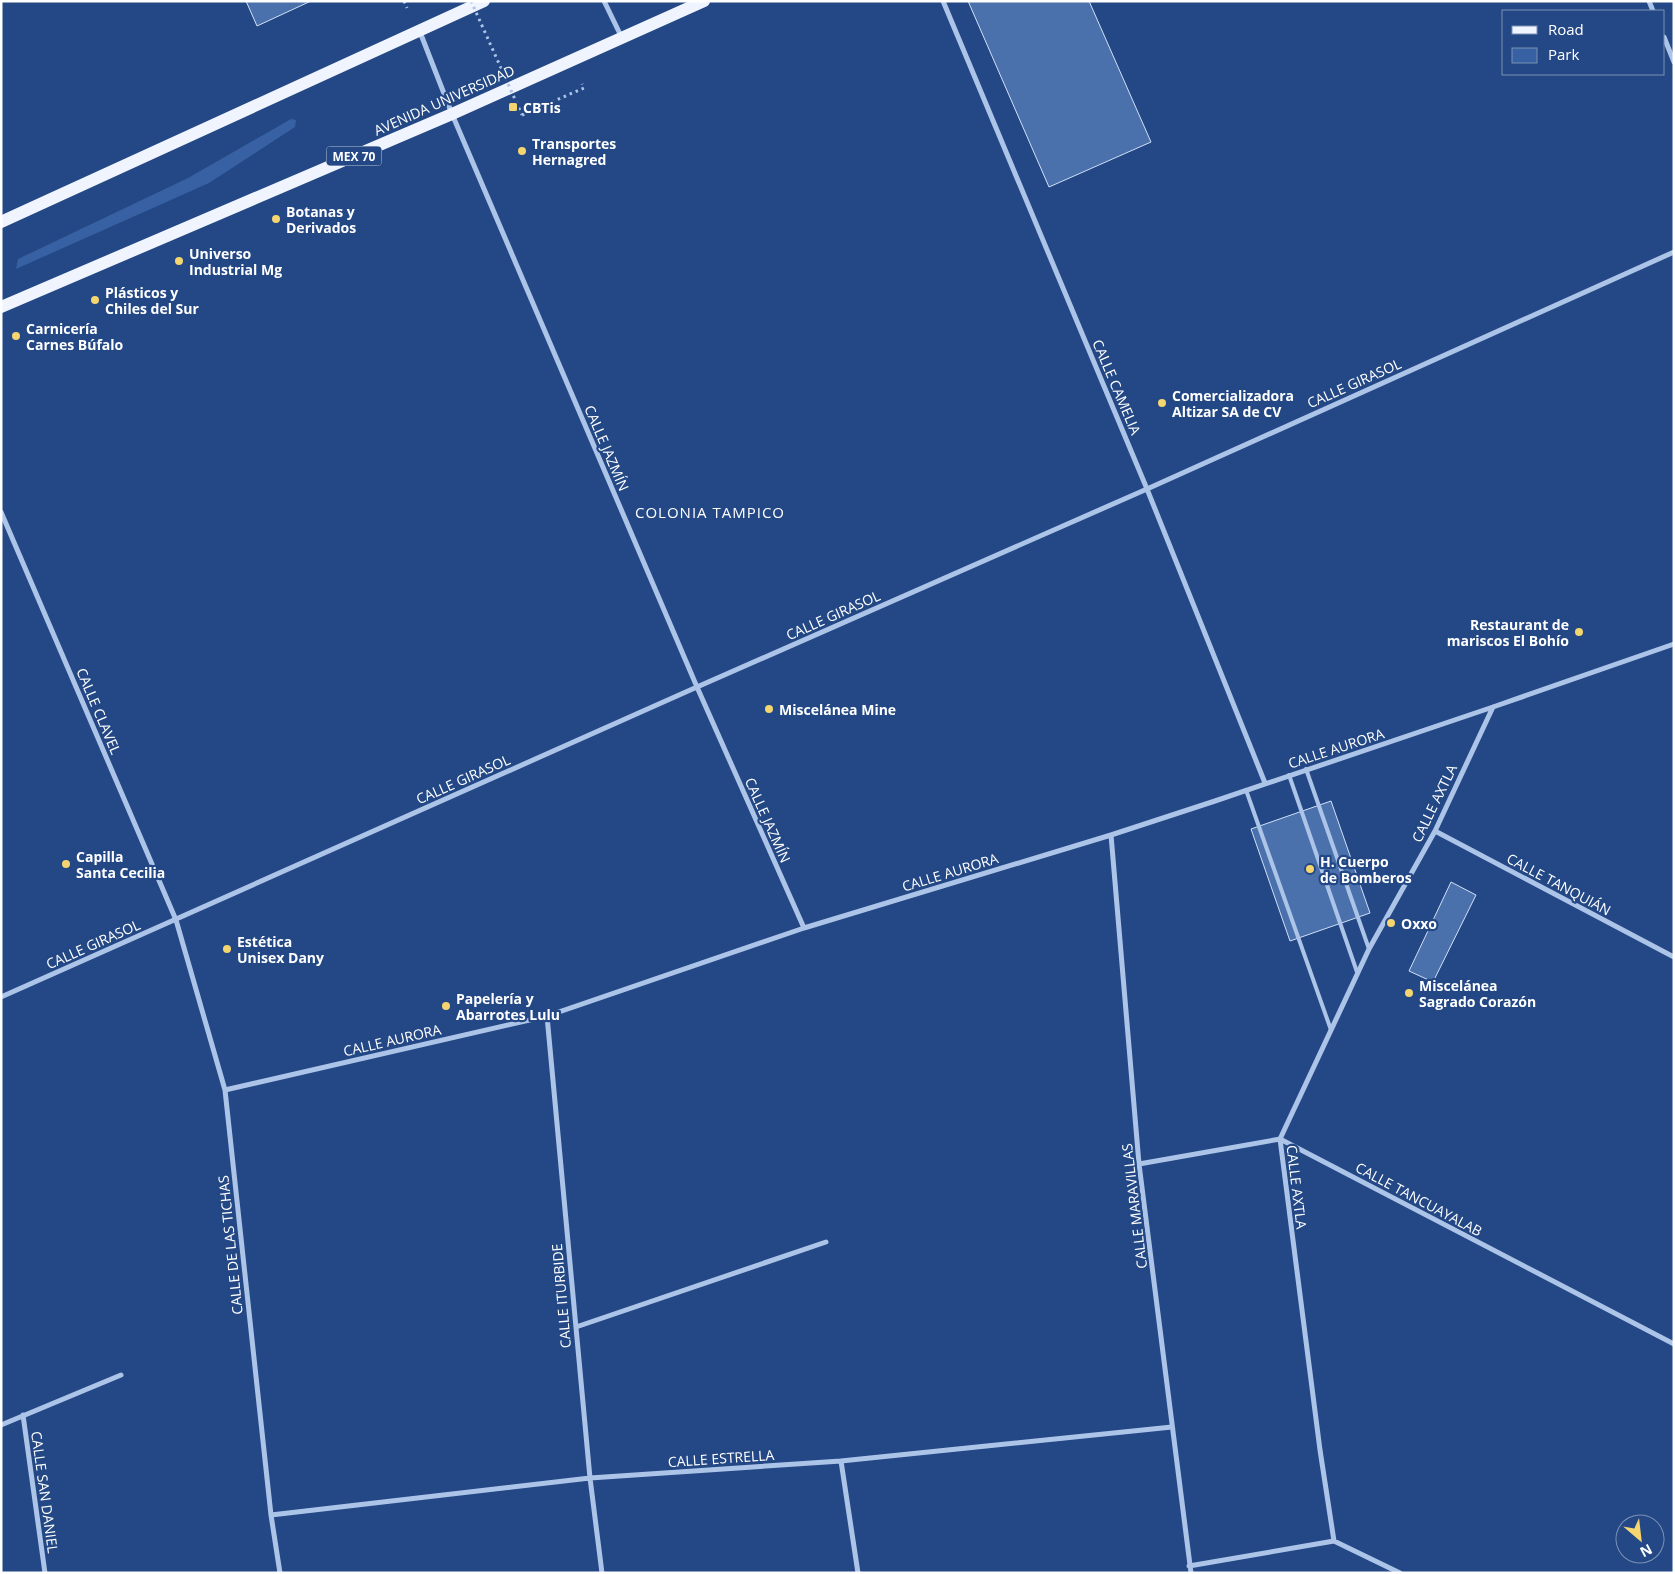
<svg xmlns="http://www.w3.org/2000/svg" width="1675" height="1574" font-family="'Open Sans',sans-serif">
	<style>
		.green { fill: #3761a2 }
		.building { fill: #4b71ad; stroke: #d1e0f7 }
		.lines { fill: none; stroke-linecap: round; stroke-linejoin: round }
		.path { stroke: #adc4e9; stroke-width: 3; stroke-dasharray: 2.5 4; stroke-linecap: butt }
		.lane { stroke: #adc4e9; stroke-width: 4 }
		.street { stroke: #adc4e9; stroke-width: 5 }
		.primary { stroke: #f0f4fe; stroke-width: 12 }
		.path-bridge { stroke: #adc4e9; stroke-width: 3; stroke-dasharray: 2.5 4; stroke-linecap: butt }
		.poi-dot { fill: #f4d570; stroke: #234885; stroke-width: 2 }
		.labels { text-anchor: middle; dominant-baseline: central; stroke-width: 4.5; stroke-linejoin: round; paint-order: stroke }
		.shield { fill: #234885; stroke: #bdc8da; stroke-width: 1 }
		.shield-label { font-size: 12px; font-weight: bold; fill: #fff }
		.street-label { font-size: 14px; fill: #fff; stroke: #234885 }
		.poi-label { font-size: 14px; font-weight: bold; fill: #fff; stroke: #234885; text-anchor: start }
		.neighbourhood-label { font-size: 15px; letter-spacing: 1px; fill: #fff; stroke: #234885 }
	</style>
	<rect width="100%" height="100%" fill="#234885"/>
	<!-- green -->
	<path class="green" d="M291 119 296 120 295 127 209 183 16 269 18 259 188 178Z"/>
	<!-- building -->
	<path class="building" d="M246 1H311L257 26Z
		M968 1H1089L1151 142 1049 187Z
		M1331 801 1370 913 1290 941 1251 829Z
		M1451 882 1476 895 1433 982 1409 971Z"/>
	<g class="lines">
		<!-- path -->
		<path class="path" d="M404 1 407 8
			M522 115 584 88 582 84"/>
		<!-- lane -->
		<path class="lane" d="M1306 769 1369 949
			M1289 775 1357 972
			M1246 790 1331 1030"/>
		<!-- street -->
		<path class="street" d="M604 1 622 38
			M943 1 1147 489 1265 783
			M1649 1 1653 11
			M420 32 452 114 697 687 804 928
			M1664 37 1674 62
			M1 512 176 920 225 1090 271 1515 280 1573
			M1435 831 1674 957
			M1111 835 1139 1164 1191 1573
			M1 997 697 687 1147 489 1674 252
			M547 1016 590 1478 602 1573
			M225 1090 547 1016 804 928 1111 835 1215 801 1493 707 1674 644
			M1139 1164 1280 1139 1674 1344
			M576 1327 826 1242
			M23 1415 45 1573
			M1 1425 121 1375
			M841 1461 858 1573
			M271 1515 590 1478 841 1461 1172 1427
			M1334 1541 1320 1450 1280 1139 1369 949 1435 831 1493 707
			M1334 1541 1400 1573
			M1189 1566 1334 1541"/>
		<!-- primary -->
		<path class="primary" d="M1 222 484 1
			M1 307 452 114 704 1"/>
		<!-- path-bridge -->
		<path class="path-bridge" d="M471 1 522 115"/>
	</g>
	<!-- markers -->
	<g class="poi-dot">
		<rect x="508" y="102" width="10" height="10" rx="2.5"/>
		<circle cx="522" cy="151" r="5"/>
		<circle cx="276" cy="219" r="5"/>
		<circle cx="179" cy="261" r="5"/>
		<circle cx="95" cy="300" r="5"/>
		<circle cx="16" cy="336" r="5"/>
		<circle cx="1162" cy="403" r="5"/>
		<circle cx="1579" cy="632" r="5"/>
		<circle cx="769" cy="709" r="5"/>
		<circle cx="66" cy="864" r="5"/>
		<circle cx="1310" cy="869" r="5"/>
		<circle cx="1391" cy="923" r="5"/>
		<circle cx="227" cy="949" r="5"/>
		<circle cx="1409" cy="993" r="5"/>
		<circle cx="446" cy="1006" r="5"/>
	</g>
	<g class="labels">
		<!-- shield labels -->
		<rect class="shield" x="326.5" y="146.5" width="55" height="19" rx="4"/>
		<g class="shield-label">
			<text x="354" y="156">MEX 70</text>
		</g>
		<!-- street labels -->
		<g class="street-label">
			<text transform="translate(444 100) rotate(-24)">AVENIDA UNIVERSIDAD</text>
			<text transform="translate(1354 383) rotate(-24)">CALLE GIRASOL</text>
			<text transform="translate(1117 387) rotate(67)">CALLE CAMELIA</text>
			<text transform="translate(607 448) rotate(67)">CALLE JAZMÍN</text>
			<text transform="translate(833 615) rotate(-24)">CALLE GIRASOL</text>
			<text transform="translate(99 711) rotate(67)">CALLE CLAVEL</text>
			<text transform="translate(1336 748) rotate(-18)">CALLE AURORA</text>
			<text transform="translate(463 779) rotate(-24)">CALLE GIRASOL</text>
			<text transform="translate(1434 803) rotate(-64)">CALLE AXTLA</text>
			<text transform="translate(768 820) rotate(66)">CALLE JAZMÍN</text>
			<text transform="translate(950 872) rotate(-17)">CALLE AURORA</text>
			<text transform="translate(1559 884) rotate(28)">CALLE TANQUIÁN</text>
			<text transform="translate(93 944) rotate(-24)">CALLE GIRASOL</text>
			<text transform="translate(392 1040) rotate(-13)">CALLE AURORA</text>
			<text transform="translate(1297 1187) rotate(83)">CALLE AXTLA</text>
			<text transform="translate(1419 1199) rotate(28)">CALLE TANCUAYALAB</text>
			<text transform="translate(1134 1206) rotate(-97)">CALLE MARAVILLAS</text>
			<text transform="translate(230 1245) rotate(-96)">CALLE DE LAS TICHAS</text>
			<text transform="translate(561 1296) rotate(-95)">CALLE ITURBIDE</text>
			<text transform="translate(721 1458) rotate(-4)">CALLE ESTRELLA</text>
			<text transform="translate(45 1492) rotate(82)">CALLE SAN DANIEL</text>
		</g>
		<!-- poi labels -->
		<g class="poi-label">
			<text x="523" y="107">CBTis</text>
			<text x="532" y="143">Transportes<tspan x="532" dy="16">Hernagred</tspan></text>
			<text x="286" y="211">Botanas y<tspan x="286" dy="16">Derivados</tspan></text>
			<text x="189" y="253">Universo<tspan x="189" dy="16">Industrial Mg</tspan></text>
			<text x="105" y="292">Plásticos y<tspan x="105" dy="16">Chiles del Sur</tspan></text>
			<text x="26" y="328">Carnicería<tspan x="26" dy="16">Carnes Búfalo</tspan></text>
			<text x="1172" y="395">Comercializadora<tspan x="1172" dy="16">Altizar SA de CV</tspan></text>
			<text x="1569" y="624" text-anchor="end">Restaurant de<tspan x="1569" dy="16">mariscos El Bohío</tspan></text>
			<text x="779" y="709">Miscelánea Mine</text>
			<text x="76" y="856">Capilla<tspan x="76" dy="16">Santa Cecilia</tspan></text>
			<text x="1320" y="861">H. Cuerpo<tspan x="1320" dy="16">de Bomberos</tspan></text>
			<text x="1401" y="923">Oxxo</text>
			<text x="237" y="941">Estética<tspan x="237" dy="16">Unisex Dany</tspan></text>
			<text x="1419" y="985">Miscelánea<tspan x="1419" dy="16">Sagrado Corazón</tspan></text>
			<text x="456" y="998">Papelería y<tspan x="456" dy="16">Abarrotes Lulu</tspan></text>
		</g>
		<!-- neighbourhood labels -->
		<g class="neighbourhood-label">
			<text x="710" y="512">COLONIA TAMPICO</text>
		</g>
	</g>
	<!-- border -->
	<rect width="1675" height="1574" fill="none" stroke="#ffffff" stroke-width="5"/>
	<!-- legend -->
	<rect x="1502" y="10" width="162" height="65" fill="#234885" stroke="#7b91b6"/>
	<rect x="1512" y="26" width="25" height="8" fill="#f0f4fe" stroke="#7b91b6"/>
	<text x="1548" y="35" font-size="15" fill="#ffffff">Road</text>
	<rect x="1512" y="48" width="25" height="15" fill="#3761a2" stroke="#7b91b6"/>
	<text x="1548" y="60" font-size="15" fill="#ffffff">Park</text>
	<!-- north arrow -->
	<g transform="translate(1640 1539) rotate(152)"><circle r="24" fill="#234885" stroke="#7b91b6"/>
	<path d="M0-4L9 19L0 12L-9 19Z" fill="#f4d570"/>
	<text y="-8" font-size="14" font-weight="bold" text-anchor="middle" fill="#ffffff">N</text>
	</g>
</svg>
